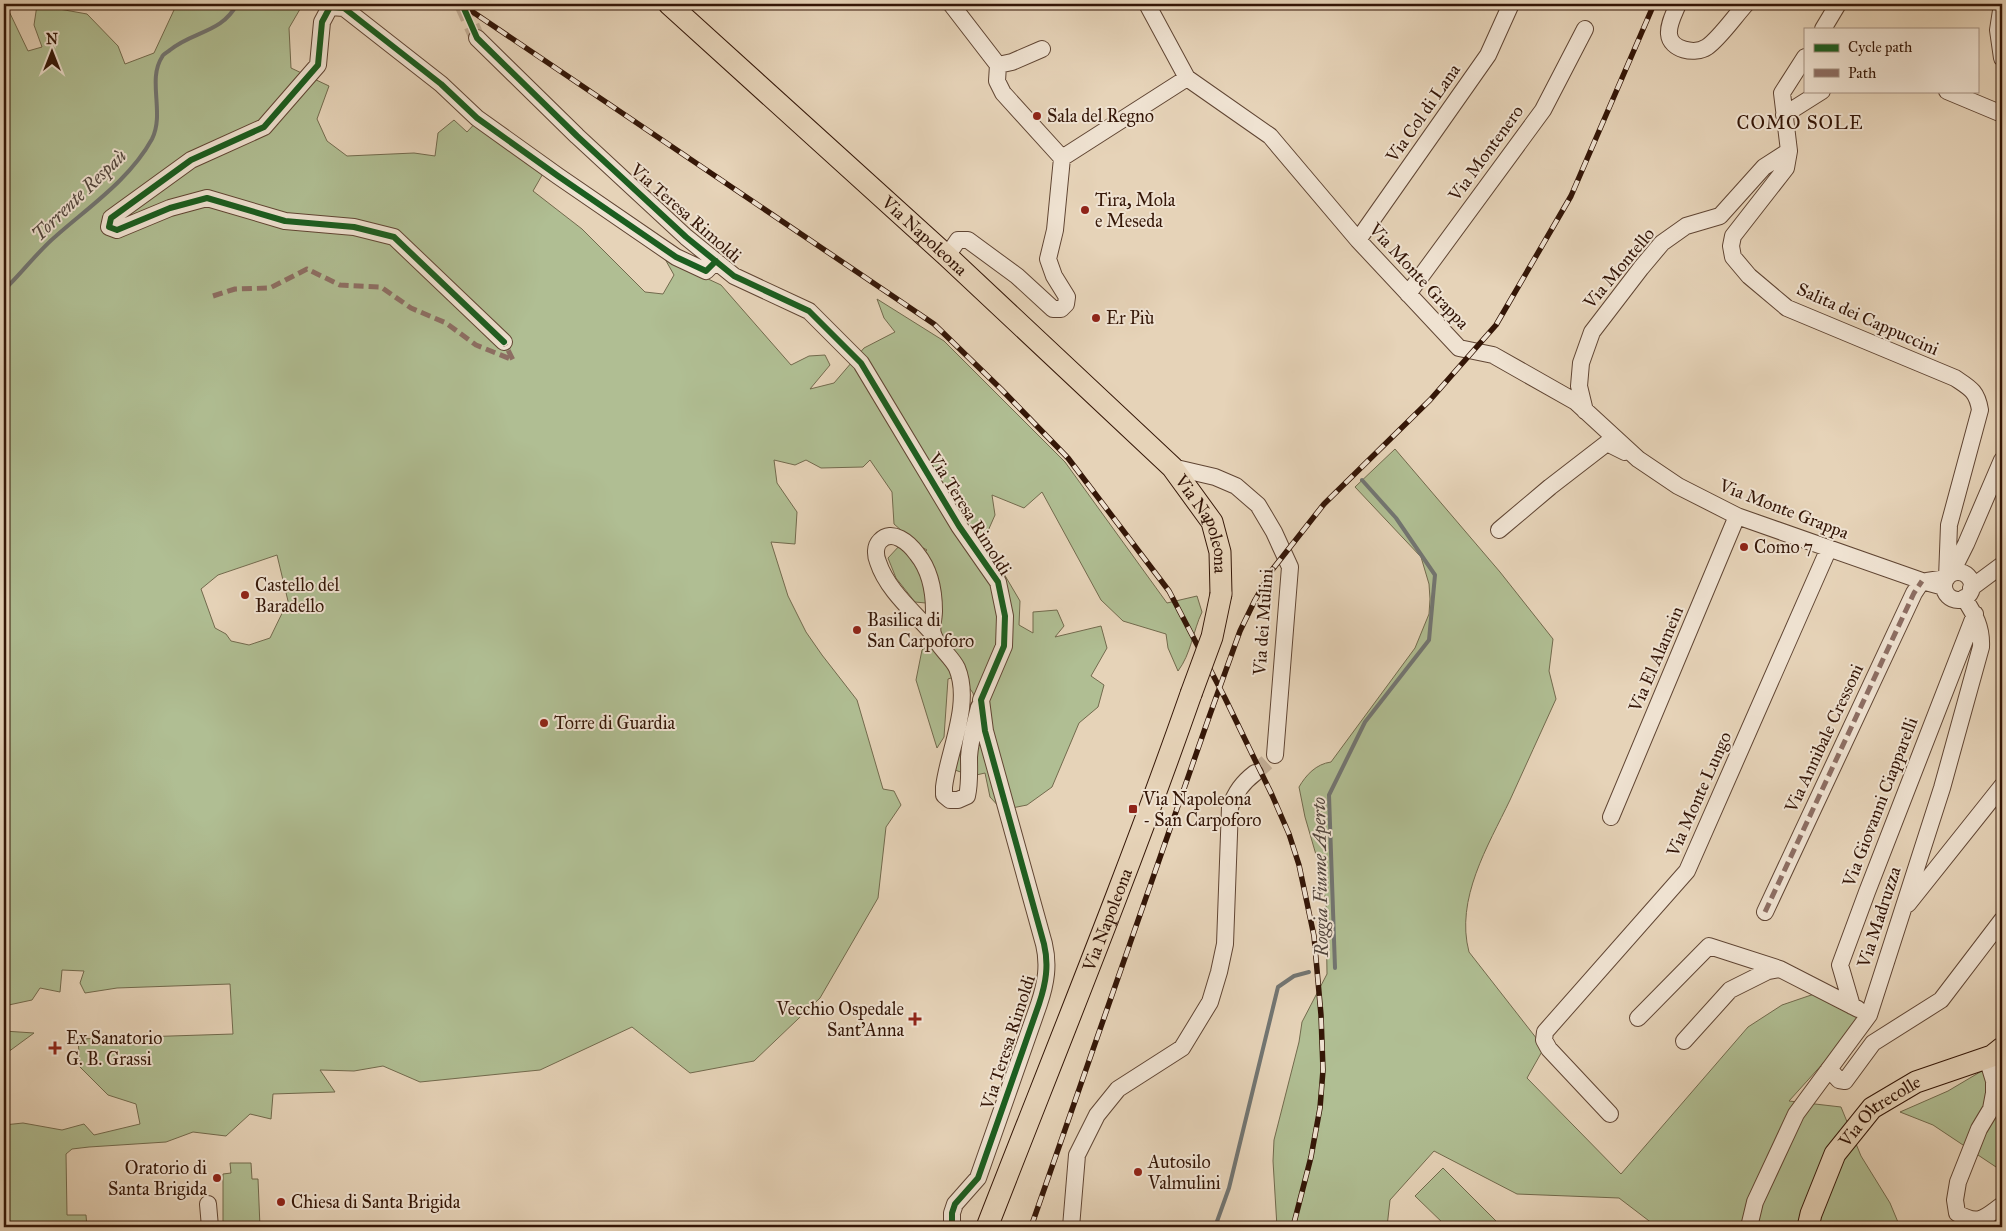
<svg xmlns="http://www.w3.org/2000/svg" width="2006" height="1231" font-family="'IM FELL Great Primer',serif">
	<style>
		.green { fill: #b0be93; stroke: #726a4d; fill-rule: evenodd }
		.lines { fill: none; stroke-linecap: round; stroke-linejoin: round }
		.stream { stroke: #727572; stroke-width: 4 }
		.minor-tunnel { stroke: #c2ad95; stroke-width: 16; stroke-dasharray: 16 8; stroke-linecap: butt }
		.minor-casing { stroke: #604533; stroke-width: 18 }
		.major-casing { stroke: #341607; stroke-width: 23 }
		.minor { stroke: #efe2d1; stroke-width: 16 }
		.major { stroke: #e6d3b8; stroke-width: 21 }
		.rail-casing { stroke: #341607; stroke-width: 5.5 }
		.rail { stroke: #efe2d1; stroke-width: 4; stroke-dasharray: 11; stroke-linecap: butt }
		.major-bridge-casing { stroke: #341607; stroke-width: 23; stroke-linecap: butt }
		.major-bridge { stroke: #e6d3b8; stroke-width: 21 }
		.quiet { stroke: #8d6e63; stroke-width: 5; stroke-dasharray: 10 5; stroke-linecap: butt }
		.cycleway-casing { stroke: #efe2d1; stroke-width: 9 }
		.cycleway { stroke: #1b5e20; stroke-width: 6 }
		.poi-dot { fill: #8f2418; stroke: #efe2d1; stroke-width: 2 }
		.labels { text-anchor: middle; dominant-baseline: central; stroke-width: 4; stroke-linejoin: round; paint-order: stroke }
		.street-label { font-size: 18px; fill: #341607; stroke: #efe2d1 }
		.poi-label { font-size: 18px; fill: #341607; stroke: #efe2d1; text-anchor: start }
		.neighbourhood-label { font-size: 19px; letter-spacing: 1px; fill: #341607; stroke: #efe2d1 }
		.water-label { font-size: 19px; font-style: italic; fill: #53463d; stroke: #efe2d1 }
	</style>
	<rect width="100%" height="100%" fill="#e6d3b8"/>
	<filter id="stains"><feTurbulence type="fractalNoise" baseFrequency=".004" numOctaves="4"/><feColorMatrix values="0 0 0 0 .2 0 0 0 0 .09 0 0 0 0 .02 0 0 0 .5 -.17"/></filter>
	<radialGradient id="worn" r=".72"><stop offset=".6" stop-color="#630" stop-opacity="0"/><stop offset="1" stop-color="#630" stop-opacity=".3"/></radialGradient>
	<!-- green -->
	<path class="green" d="M4 4 6 5 28 51 42 47 34 25 37 5 87 14 118 46 125 64 154 53 174 10 169 4H303L289 28 291 68 329 86 317 119 327 141 347 156 414 153 435 156 438 133 454 120 467 132 478 120 545 170 533 191 582 229 645 292 663 294 674 275 665 259 721 285 791 365 809 356 825 355 830 365 810 389 834 383 864 348 895 332 884 318 877 299 944 341 1065 462 1167 603 1197 596 1202 612C1193 631 1191 654 1178 671L1168 648 1166 634 1123 621 1101 600 1042 492 1024 508 992 495 995 515 984 540 1020 601 1019 625 1033 633V612L1057 610 1064 626 1055 637 1101 626 1107 648 1091 676 1104 685 1098 707 1079 723 1052 787 1027 805 1002 810 990 797 985 773 972 776 952 769 950 752 964 739 985 743 973 693 960 675 948 679 944 737 937 748 916 680 922 650 939 636 928 622 926 603 915 602 896 578 888 558 901 544 916 559 927 550 918 545 894 524 892 492 870 460 863 467 821 468 806 460 795 465 774 460 777 483 797 512 795 544 771 542 788 596 806 632 822 655 857 700 883 789 894 791 901 805 886 827 878 898 820 998 754 1061 690 1073 632 1027 540 1070 420 1082 383 1066 354 1071 320 1070 335 1092 273 1094 271 1119 250 1114 226 1136 193 1132 166 1142 89 1147 72 1149 66 1154 67 1215H86L87 1227H4V1125L23 1123 62 1130 84 1124 94 1135 140 1124 136 1104 108 1095 80 1067 78 1039 233 1034 230 984 117 988 85 993 80 983 84 971 62 970 60 992 40 988 32 1000 4 1006ZM277 555 288 601 270 638 249 645 231 641 226 634 215 628 201 589 218 575Z
		M1395 449 1500 572 1553 639 1549 671 1556 699C1541 733 1525 766 1510 800 1488 846 1455 899 1469 952L1544 1048 1527 1078 1621 1174 1748 1027 1782 1005 1823 991 1863 1019 1789 1101 1841 1107 1861 1156 1890 1203 1900 1227H1657L1619 1198 1517 1194 1434 1151 1390 1200 1387 1227H1277L1273 1161 1274 1140 1299 1042 1302 1022 1327 974 1326 902 1319 865 1305 817 1299 787C1306 775 1316 764 1331 762L1415 648 1429 614 1430 599 1429 584 1421 557 1355 487Z
		M4 1031 34 1033 4 1055Z
		M2002 1059V1171L1933 1125 1900 1112 1948 1091Z
		M230 1163H251L252 1179H258L260 1227H223V1174L231 1173Z
		M1443 1168 1498 1223 1493 1227H1447L1415 1196Z"/>
	<g class="lines">
		<!-- stream -->
		<path class="stream" d="M4 290C22 273 37 252 56 236 90 206 130 179 152 139 165 113 147 80 162 57 163 54 168 52 170 50 193 31 222 33 237 4
			M1335 968 1329 795 1365 722 1429 640 1435 575 1396 518 1362 480
			M1215 1227 1229 1188 1278 987 1294 976 1309 972"/>
		<!-- minor-tunnel -->
		<path class="minor-tunnel" d="M462 4 477 38
			M1255 773 1275 755"/>
		<!-- minor casing -->
		<g class="minor-casing">
			<path id="minor" d="M1147 4 1187 78 1270 136 1358 240 1459 348 1493 355 1576 402 1638 459 1678 486 1737 516 1922 581 1944 587
				M1678 4C1675 12 1668 24 1669 34 1670 50 1695 55 1707 47 1719 39 1735 16 1746 4
				M2002 4 1998 30 2002 58
				M1823 29 1838 4
				M477 38 577 136 686 237 734 276 809 311 861 363 959 526 998 582 1005 616 1004 646 981 700 985 731 1044 944C1049 965 1046 983 1039 1004L978 1178 955 1204 952 1213V1227
				M1805 57 1782 93 1789 151 1786 168 1733 236 1731 246 1733 257 1749 276 1787 308 1955 378C1970 388 1977 391 1980 410L1949 525 1947 578 1927 581
				M998 65 1012 62 1042 49
				M1947 91 2002 114
				M1784 115 1822 91
				M1062 158 1187 78
				M1358 240 1488 55 1511 4
				M947 256 958 240H968L1017 276 1053 309H1061L1066 304 1067 297 1054 276 1048 259 1055 230 1062 158 1003 93 997 81 998 65 951 4
				M1408 294 1543 110 1585 29
				M504 342 394 237 354 227 285 221 207 198 170 208 117 230 109 227 111 218 191 160 264 127 318 65 322 22 330 7 344 8 441 84 477 118 558 176 676 257 706 271 716 261
				M1585 411 1579 386 1581 363 1592 332 1641 268 1662 243 1686 226 1720 216 1764 167 1789 151
				M1172 467 1215 477 1236 486 1258 505 1274 532 1290 567 1275 755
				M1499 530 1550 487 1607 443 1625 452
				M1944 586a14 14 0 1 1 28 0a14 14 0 1 1-28 0Z
				M1951 574 1966 544 2002 460
				M1971 588 2002 565
				M933 634C914 612 887 590 878 562 875 555 875 546 880 541 892 528 909 543 917 554 930 570 934 591 934 611 934 618 931 628 933 634 936 645 952 657 957 668 972 704 948 752 944 787V795L950 800H958L967 796C970 783 969 771 969 757 970 740 975 724 979 707
				M1611 817 1737 516
				M1908 904 2002 786
				M1765 912 1914 593 1922 581
				M1852 1006 1840 965 1867 892 1975 614
				M1638 1018 1709 946 1780 969 1858 1009
				M1684 1041 1730 990 1768 971 1780 969
				M1987 1058 1994 1081V1093L1991 1109 1979 1129 1958 1182 1955 1200 1957 1213C1979 1226 1984 1218 2002 1205
				M1829 1069 1839 1080 1845 1081 1873 1043 1941 1000 2002 920
				M1610 1114 1549 1049 1544 1040 1545 1032 1687 871 1829 548
				M208 1204 210 1227
				M1071 1227 1077 1155 1097 1115 1118 1089 1182 1048 1210 1002 1219 972 1225 944 1230 807C1236 792 1242 783 1255 773
				M1749 1227 1755 1202 1796 1114 1869 1015 1942 788 1981 647C1982 627 1975 615 1964 598"/>
		</g>
		<!-- major casing -->
		<g class="major-casing">
			<g id="major">
				<path id="s1" d="M669 4 947 256 1172 467 1212 522 1220 552 1221 594"/>
				<path id="s2" d="M987 1227C1056 1050 1128 874 1191 694"/>
				<path id="s3" d="M1808 1227 1811 1214 1835 1154 1872 1108 1916 1082 1992 1056 2002 1048"/>
			</g>
		</g>
		<!-- minor -->
		<use href="#minor" class="minor"/>
		<!-- major -->
		<use href="#major" class="major"/>
		<!-- rail casing -->
		<g class="rail-casing">
			<path id="rail" d="M461 4 934 324 1001 389 1068 458 1169 591 1225 698 1272 795 1289 834 1299 865 1314 936 1321 1015 1323 1070 1320 1108 1311 1157 1293 1227
				M1031 1227 1208 720 1240 631 1255 600 1272 570 1324 504 1430 400 1496 325 1571 196 1654 4"/>
		</g>
		<!-- rail -->
		<use href="#rail" class="rail"/>
		<!-- major-bridge casing -->
		<g class="major-bridge-casing">
			<path id="major-bridge" d="M1191 694 1212 637 1221 594"/>
		</g>
		<!-- major-bridge -->
		<use href="#major-bridge" class="major-bridge"/>
		<!-- quiet -->
		<path class="quiet" d="M213 296 235 289 270 288 307 269 340 285 381 287 411 308 446 323 476 345 513 360 504 342
			M1765 912 1914 593 1922 581"/>
		<!-- cycleway casing -->
		<g class="cycleway-casing">
			<path id="cycleway" d="M462 4 477 38 577 136 686 237 734 276 809 311 861 363 959 526 998 582 1005 616 1004 646 981 700 985 731 1044 944C1049 965 1046 983 1039 1004L978 1178 955 1204 952 1213V1227
				M504 342 394 237 354 227 285 221 207 198 170 208 117 230 109 227 111 218 191 160 264 127 318 65 322 22 330 7 344 8 441 84 477 118 558 176 676 257 706 271 716 261"/>
		</g>
		<!-- cycleway -->
		<use href="#cycleway" class="cycleway"/>
	</g>
	<!-- markers -->
	<g class="poi-dot">
		<circle cx="1037" cy="116" r="5"/>
		<circle cx="1085" cy="210" r="5"/>
		<circle cx="1096" cy="318" r="5"/>
		<circle cx="1744" cy="547" r="5"/>
		<circle cx="245" cy="595" r="5"/>
		<circle cx="857" cy="630" r="5"/>
		<circle cx="544" cy="723" r="5"/>
		<rect x="1128" y="804" width="10" height="10" rx="2.5"/>
		<path d="M912.5 1011.5h5v5h5v5h-5v5h-5v-5h-5v-5h5z"/>
		<path d="M52.5 1040.5h5v5h5v5h-5v5h-5v-5h-5v-5h5z"/>
		<circle cx="1138" cy="1172" r="5"/>
		<circle cx="217" cy="1178" r="5"/>
		<circle cx="281" cy="1202" r="5"/>
	</g>
	<g class="labels">
		<!-- street labels -->
		<g class="street-label">
			<text transform="translate(1423 113) rotate(-55)">Via Col di Lana</text>
			<text transform="translate(1486 153) rotate(-54)">Via Montenero</text>
			<text transform="translate(686 213) rotate(41)">Via Teresa Rimoldi</text>
			<text stroke="none"><textPath href="#s1" startOffset="345">Via Napoleona</textPath></text>
			<text transform="translate(1619 268) rotate(-50)">Via Montello</text>
			<text transform="translate(1419 276) rotate(47)">Via Monte Grappa</text>
			<text transform="translate(1868 319) rotate(24)">Salita dei Cappuccini</text>
			<text transform="translate(1784 509) rotate(21)">Via Monte Grappa</text>
			<text transform="translate(970 514) rotate(58)">Via Teresa Rimoldi</text>
			<text stroke="none"><textPath href="#s1" startOffset="750">Via Napoleona</textPath></text>
			<text transform="translate(1263 622) rotate(-86)">Via dei Mulini</text>
			<text transform="translate(1656 659) rotate(-67)">Via El Alamein</text>
			<text transform="translate(1824 738) rotate(-65)">Via Annibale Cressoni</text>
			<text transform="translate(1699 794) rotate(-66)">Via Monte Lungo</text>
			<text transform="translate(1880 802) rotate(-69)">Via Giovanni Ciapparelli</text>
			<text transform="translate(1879 917) rotate(-72)">Via Madruzza</text>
			<text stroke="none"><textPath href="#s2" startOffset="330">Via Napoleona</textPath></text>
			<text transform="translate(1008 1042) rotate(-72)">Via Teresa Rimoldi</text>
			<text stroke="none"><textPath href="#s3" startOffset="141">Via Oltrecolle</textPath></text>
		</g>
		<!-- poi labels -->
		<g class="poi-label">
			<text x="1047" y="116">Sala del Regno</text>
			<text x="1095" y="200">Tira, Mola<tspan x="1095" dy="21">e Meseda</tspan></text>
			<text x="1106" y="318">Er Più</text>
			<text x="1754" y="547">Como 7</text>
			<text x="255" y="585">Castello del<tspan x="255" dy="21">Baradello</tspan></text>
			<text x="867" y="620">Basilica di<tspan x="867" dy="21">San Carpoforo</tspan></text>
			<text x="554" y="723">Torre di Guardia</text>
			<text x="1143" y="799">Via Napoleona<tspan x="1143" dy="21">- San Carpoforo</tspan></text>
			<text x="904" y="1009" text-anchor="end">Vecchio Ospedale<tspan x="904" dy="21">Sant'Anna</tspan></text>
			<text x="66" y="1038">Ex Sanatorio<tspan x="66" dy="21">G. B. Grassi</tspan></text>
			<text x="1148" y="1162">Autosilo<tspan x="1148" dy="21">Valmulini</tspan></text>
			<text x="207" y="1168" text-anchor="end">Oratorio di<tspan x="207" dy="21">Santa Brigida</tspan></text>
			<text x="291" y="1202">Chiesa di Santa Brigida</text>
		</g>
		<!-- neighbourhood labels -->
		<g class="neighbourhood-label">
			<text x="1800" y="122">COMO SOLE</text>
		</g>
		<!-- water labels -->
		<g class="water-label">
			<text transform="translate(79 195) rotate(-44)">Torrente Respaù</text>
			<text transform="translate(1320 877) rotate(-91)">Roggia Fiume Aperto</text>
		</g>
	</g>
	<!-- margin -->
	<rect width="2006" height="1231" fill="none" stroke="#e6d3b8" stroke-width="20"/>
	<rect x="5" y="5" width="1996" height="1221" fill="none" stroke="#341607" stroke-width="2.5"/>
	<rect x="10" y="10" width="1986" height="1211" fill="none" stroke="#341607"/>
	<!-- legend -->
	<rect x="1804" y="28" width="175" height="65" fill="#efe2d1" stroke="#a49080"/>
	<rect x="1814" y="44" width="25" height="8" fill="#1b5e20" stroke="#a49080"/>
	<text x="1848" y="52" font-size="15" fill="#341607">Cycle path</text>
	<rect x="1814" y="69" width="25" height="8" fill="#8d6e63" stroke="#a49080"/>
	<text x="1848" y="78" font-size="15" fill="#341607">Path</text>
	<!-- north arrow -->
	<g transform="translate(52 52)" stroke="#efe2d1" stroke-width="4" paint-order="stroke">
	<path d="M0-4L9 19L0 12L-9 19Z" fill="#341607"/>
	<text y="-8" font-size="14" font-weight="bold" text-anchor="middle" fill="#341607">N</text>
	</g>
	<rect width="100%" height="100%" filter="url(#stains)"/>
	<rect width="100%" height="100%" fill="url(#worn)"/>
</svg>
